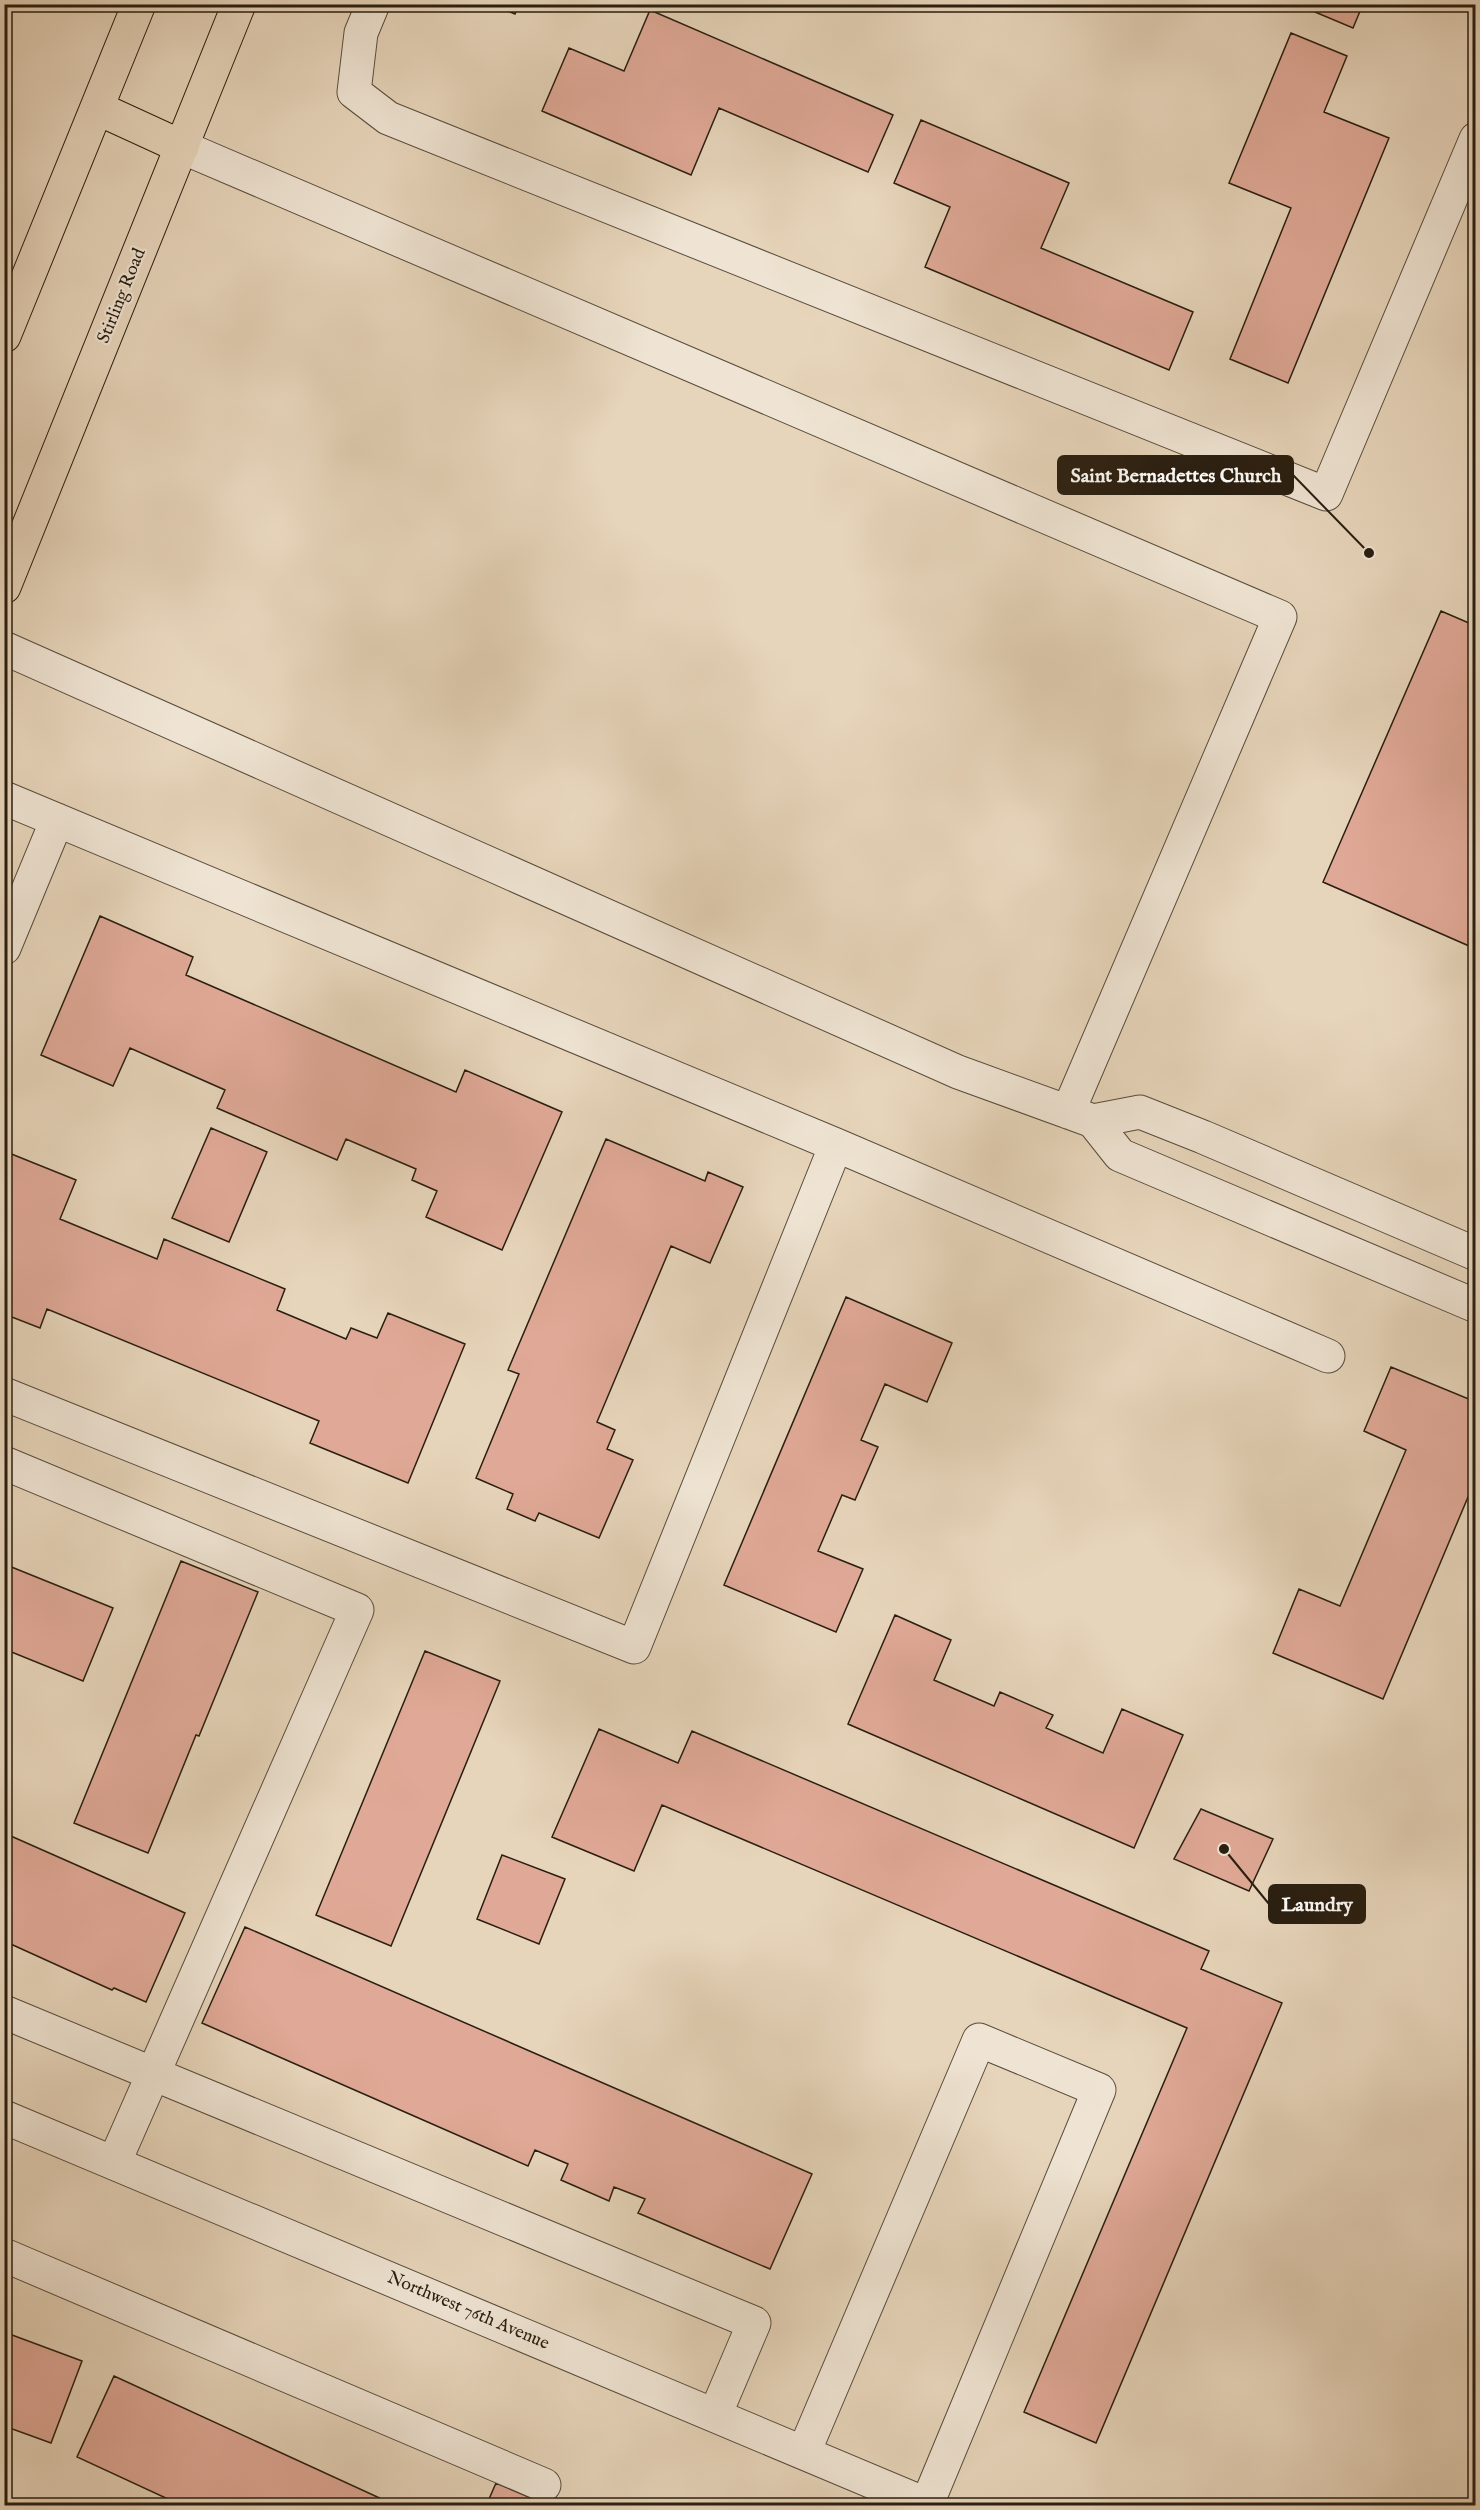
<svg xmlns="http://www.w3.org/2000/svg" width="1480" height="2510" font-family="'IM FELL English',serif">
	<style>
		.building { fill: #e0a997; stroke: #291e10; stroke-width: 1.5 }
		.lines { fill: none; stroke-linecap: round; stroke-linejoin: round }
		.minor-casing { stroke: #584c3b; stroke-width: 35 }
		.major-casing { stroke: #291e10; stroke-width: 35 }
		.minor { stroke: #efe4d3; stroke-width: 33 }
		.major { stroke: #e7d5bb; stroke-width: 33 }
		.labels { text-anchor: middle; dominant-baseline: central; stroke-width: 4.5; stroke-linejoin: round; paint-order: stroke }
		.street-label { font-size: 18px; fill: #291e10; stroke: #efe4d3 }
		.leader { fill: none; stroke: #291e10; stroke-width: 2 }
		.callout-dot { fill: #291e10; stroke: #efe4d3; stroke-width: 2 }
		.callout { fill: #291e10; stroke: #291e10; stroke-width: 2 }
		.callout-label { font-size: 20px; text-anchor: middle; font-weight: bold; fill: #fff }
	</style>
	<rect width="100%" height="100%" fill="#e7d5bb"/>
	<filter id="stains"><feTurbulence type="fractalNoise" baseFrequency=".00333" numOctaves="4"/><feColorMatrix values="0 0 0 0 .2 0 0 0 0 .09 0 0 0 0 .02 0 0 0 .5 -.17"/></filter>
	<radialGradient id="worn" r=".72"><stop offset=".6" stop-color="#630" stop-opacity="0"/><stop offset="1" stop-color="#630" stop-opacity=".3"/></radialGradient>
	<!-- building -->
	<path class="building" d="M491 4H519L515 14Z
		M1296 4H1363L1353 28Z
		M650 10 893 115 868 172 719 108 691 175 542 111 569 48 624 71Z
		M1291 33 1347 56 1324 112 1389 138 1288 383 1230 359 1291 208 1229 183Z
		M921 120 1069 183 1041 248 1193 312 1169 370 925 267 950 207 894 183Z
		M1441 611 1476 626V949L1323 882Z
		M100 916 193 957 186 975 456 1092 465 1070 562 1112 502 1250 426 1217 437 1191 412 1180 416 1169 346 1139 337 1160 217 1108 225 1090 130 1048 113 1086 41 1055Z
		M211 1128 267 1152 229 1242 172 1218Z
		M606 1139 705 1181 708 1172 743 1187 710 1263 671 1246 597 1422 615 1430 607 1449 633 1460 599 1538 539 1513 535 1521 507 1509 513 1494 476 1478 519 1374 508 1370Z
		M4 1151 76 1180 60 1219 157 1259 164 1239 285 1289 277 1310 346 1339 351 1328 377 1338 388 1313 465 1344 408 1483 310 1443 319 1421 47 1309 40 1328 4 1314Z
		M846 1297 952 1343 927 1402 885 1384 861 1440 878 1447 855 1500 842 1495 818 1551 863 1569 836 1632 724 1585Z
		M1391 1367 1476 1402V1478L1383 1699 1273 1653 1299 1589 1340 1606 1406 1450 1364 1431Z
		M181 1561 258 1592 199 1736 196 1735 148 1853 74 1823Z
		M4 1564 113 1608 83 1681 4 1649Z
		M895 1615 951 1640 934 1680 994 1706 1000 1692 1053 1715 1046 1728 1103 1753 1122 1709 1183 1735 1134 1848 848 1724Z
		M425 1651 500 1681 391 1946 316 1915Z
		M599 1729 678 1763 692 1731 1209 1951 1201 1969 1282 2003 1096 2443 1024 2412 1187 2028 662 1805 634 1871 552 1837Z
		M1201 1809 1273 1839 1249 1891 1174 1859Z
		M4 1833 185 1913 146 2002 114 1988 112 1990 4 1941Z
		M502 1855 565 1879 539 1944 477 1919Z
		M245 1927 812 2174 770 2269 638 2213 645 2199 614 2187 609 2201 561 2180 568 2164 535 2150 528 2166 202 2023Z
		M4 2332 82 2361 51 2443 4 2426Z
		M114 2376 397 2506H183L77 2457Z
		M496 2483 550 2506H486Z"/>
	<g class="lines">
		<!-- minor casing -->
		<g class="minor-casing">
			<path id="minor" d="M373 4 361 33 354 92 388 118 1326 494 1476 139
				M182 147 1280 617 1068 1112
				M4 648 958 1072 1093 1121
				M4 798 836 1145 1328 1356
				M4 948 57 820
				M1476 1254 1203 1137 1140 1112 1093 1121 1120 1155 1476 1306
				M4 1394 634 1647 836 1145
				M4 1463 357 1610 114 2163
				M4 2012 754 2323 715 2415
				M4 2117 930 2506
				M4 2255 544 2485
				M804 2452 979 2040 1099 2090 927 2504"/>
		</g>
		<!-- major casing -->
		<g class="major-casing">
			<path id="major" d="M97 108 182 147
				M4 336 139 4
				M4 587 239 4"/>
		</g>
		<!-- minor -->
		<use href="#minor" class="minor"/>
		<!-- major -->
		<use href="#major" class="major"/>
	</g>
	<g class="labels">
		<!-- street labels -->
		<g class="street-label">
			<text transform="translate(122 296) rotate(-68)">Stirling Road</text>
			<text transform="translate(468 2311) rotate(23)">Northwest 76th Avenue</text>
		</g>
	</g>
	<!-- callouts -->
	<path class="leader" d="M1369 553L1293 475M1224 1849L1269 1904"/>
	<g class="callout-dot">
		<circle cx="1369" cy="553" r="6"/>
		<circle cx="1224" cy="1849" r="6"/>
	</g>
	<g class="callout">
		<rect x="1058" y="456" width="235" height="38" rx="6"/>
		<rect x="1269" y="1885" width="96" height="38" rx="6"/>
	</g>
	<g class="callout-label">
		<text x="1176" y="482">Saint Bernadettes Church</text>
		<text x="1317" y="1911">Laundry</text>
	</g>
	<!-- margin -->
	<rect width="1480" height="2510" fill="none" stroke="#e7d5bb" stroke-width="24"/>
	<rect x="6" y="6" width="1468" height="2498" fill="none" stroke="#291e10" stroke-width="3"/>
	<rect x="12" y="12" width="1456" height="2486" fill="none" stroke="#291e10" stroke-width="1.5"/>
	<rect width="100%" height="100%" filter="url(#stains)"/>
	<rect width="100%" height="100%" fill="url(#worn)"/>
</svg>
